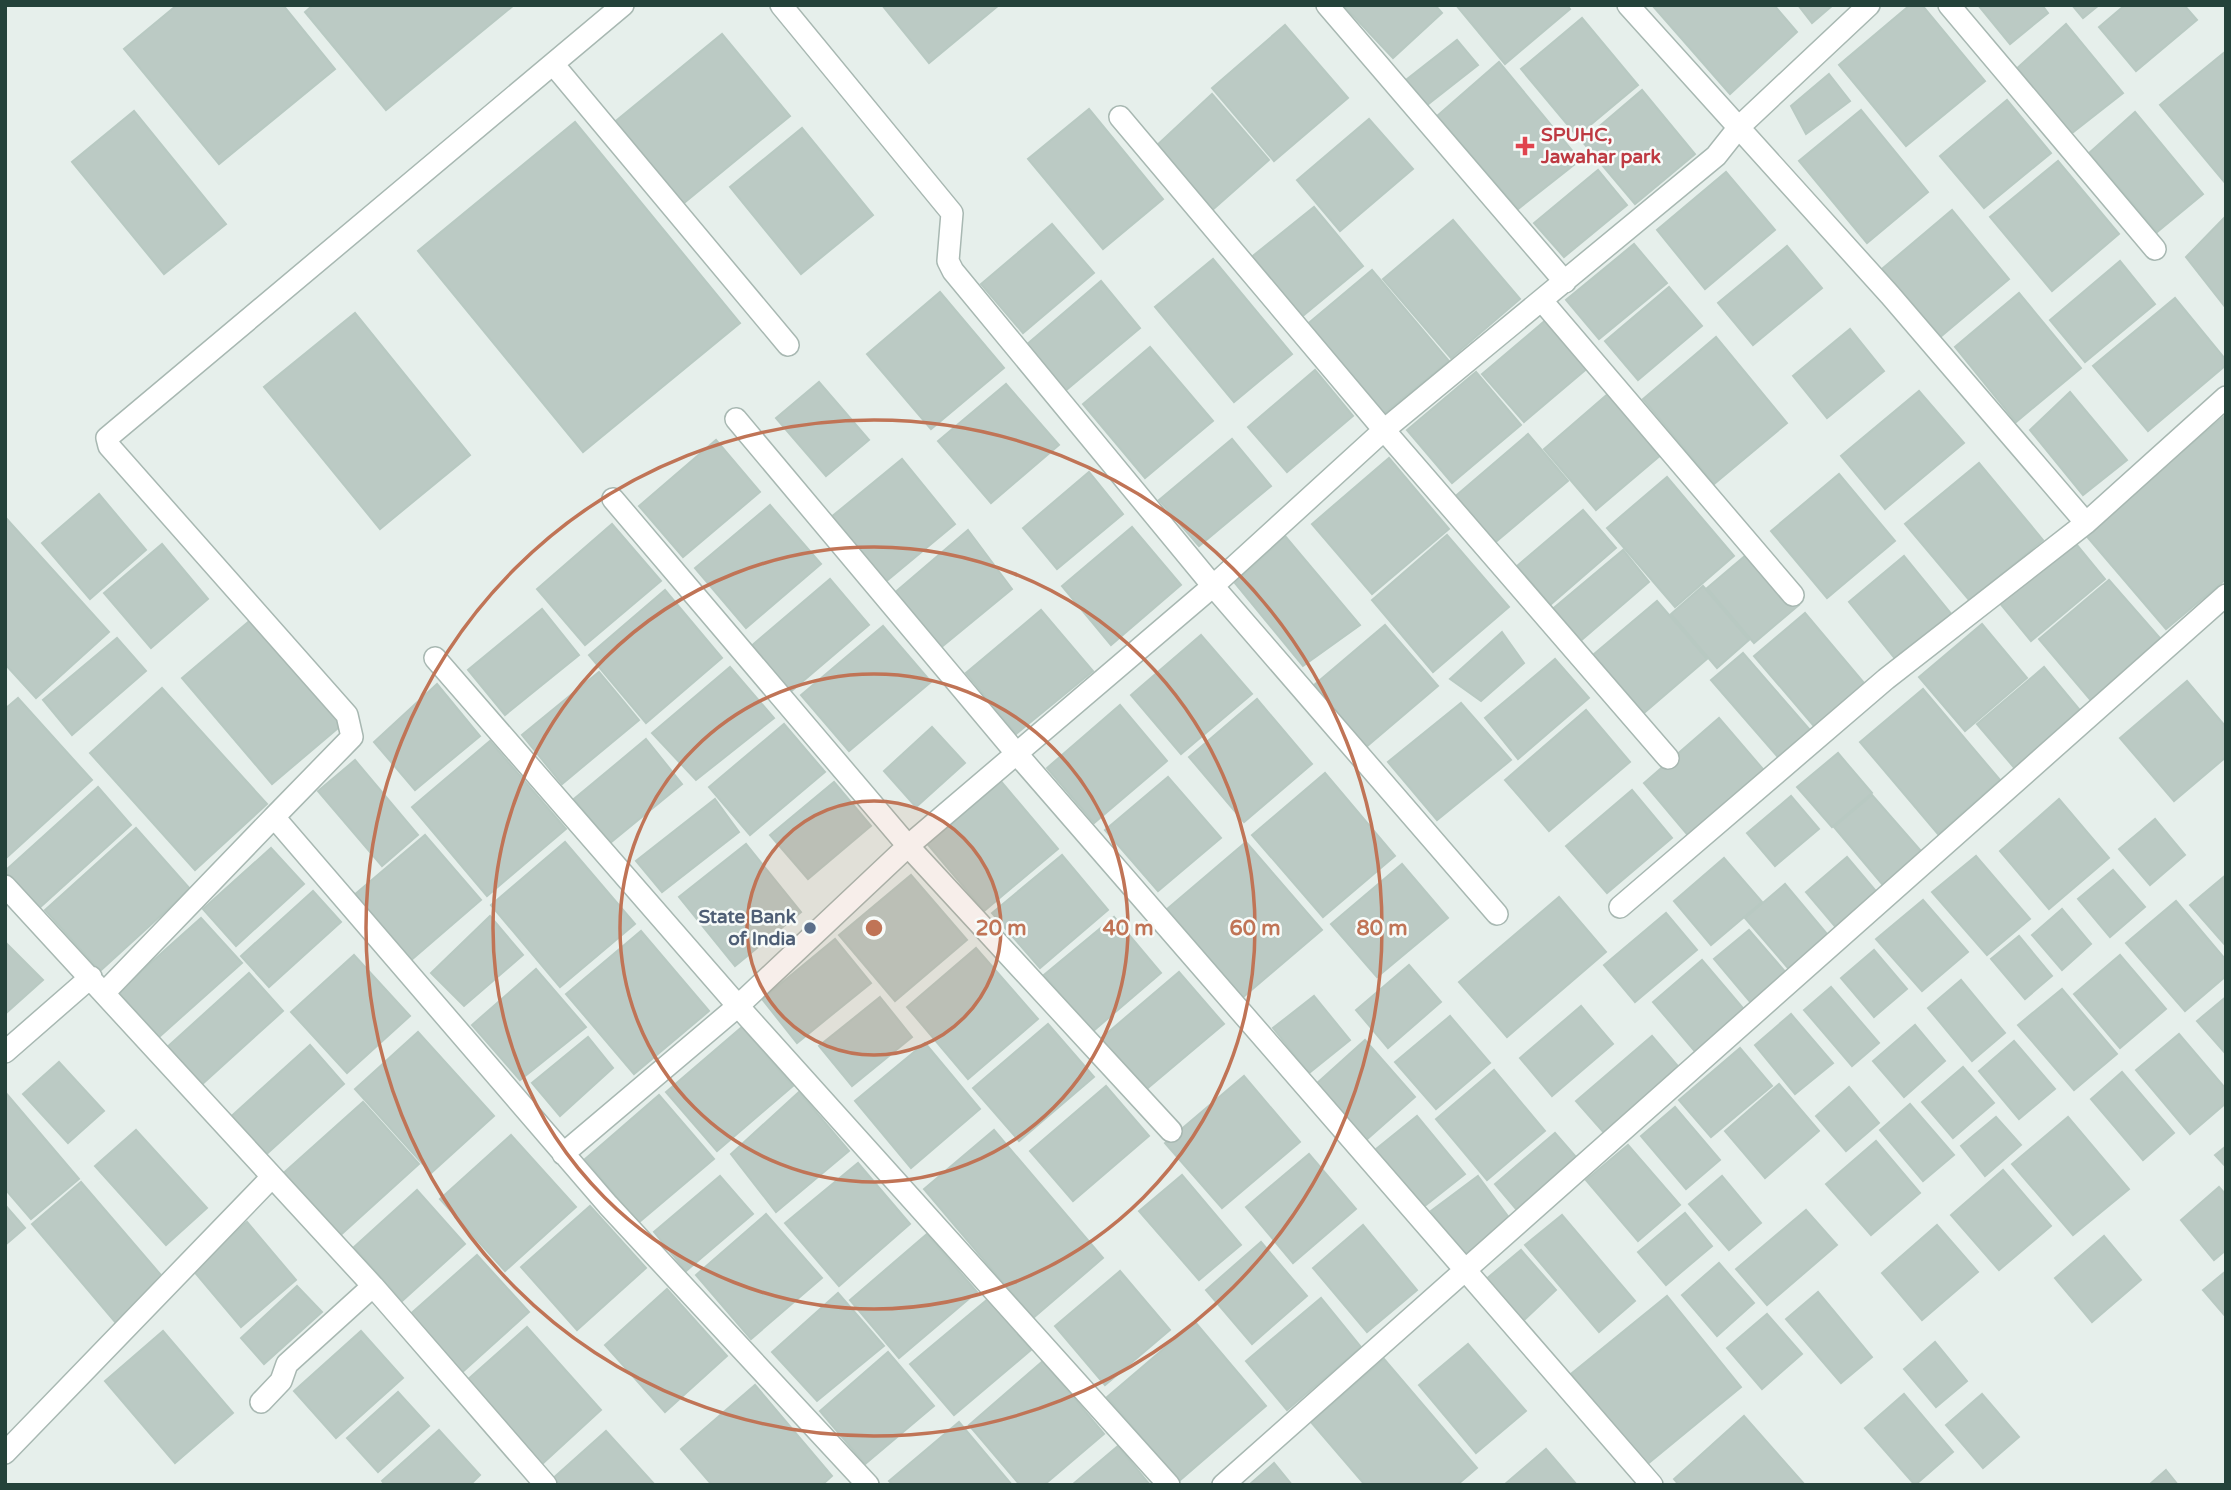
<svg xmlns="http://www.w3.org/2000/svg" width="2231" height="1490" font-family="'Varela Round',sans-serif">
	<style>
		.building { fill: #bbcac4; stroke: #b8c9c2; stroke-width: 2 }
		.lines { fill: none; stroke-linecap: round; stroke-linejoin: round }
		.minor-casing { stroke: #a8b8b2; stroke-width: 24 }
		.minor { stroke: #fff; stroke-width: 21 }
		.ring { fill: none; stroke: #c07456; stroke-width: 3.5 }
		.health-dot { fill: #e0444e; stroke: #f7fbf9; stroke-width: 2.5 }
		.service-dot { fill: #5c6f8a; stroke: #f7fbf9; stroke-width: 2.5 }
		.labels { text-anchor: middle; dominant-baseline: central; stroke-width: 5; stroke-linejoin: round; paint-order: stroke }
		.health-label { font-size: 19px; font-weight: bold; fill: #be3a42; stroke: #f7fbf9; text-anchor: start }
		.service-label { font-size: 19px; font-weight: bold; fill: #4e5e75; stroke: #f7fbf9; text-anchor: end }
		.centre { fill: #c07456; stroke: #f7fbf9; stroke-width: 3.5 }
		.ring-label { font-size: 21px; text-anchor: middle; font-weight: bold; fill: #c07456; stroke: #f7fbf9; stroke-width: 5; stroke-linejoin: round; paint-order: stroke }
	</style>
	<rect width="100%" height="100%" fill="#e6efeb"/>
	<!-- building -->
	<path class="building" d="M177 5H283L335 69 219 164 124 49Z
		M313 5H514L386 110 305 12Z
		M882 5H999L929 63Z
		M1343 5H1435L1442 13 1393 58Z
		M1456 5H1567L1570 9 1505 64Z
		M1652 5H1774L1797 32 1730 94Z
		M1798 5H1833L1812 23Z
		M1910 5H1922L1985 81 1906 146 1839 65Z
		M1978 5H2042L2048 13 2010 44Z
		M2072 5H2099L2083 18Z
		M2125 5H2184L2197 20 2136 71 2099 27Z
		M1582 18 1638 85 1577 136 1521 69Z
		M2066 24 2123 93 2071 134 2014 71Z
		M1285 25 1348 98 1274 161 1212 88Z
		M722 34 790 116 679 207 611 125Z
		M1457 40 1478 65 1427 105 1406 80Z
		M2226 51V184L2160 105Z
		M1499 62 1580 160 1518 209 1437 116Z
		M1829 74 1850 101 1806 134 1791 106Z
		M1642 90 1695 154 1635 204 1582 141Z
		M1212 94 1269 160 1210 212 1155 147Z
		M2007 100 2051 153 1984 208 1940 156Z
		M1089 109 1163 199 1103 249 1028 159Z
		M1861 110 1928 192 1867 243 1799 161Z
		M134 111 226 224 164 274 72 162Z
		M2135 112 2203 194 2157 232 2089 153Z
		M1369 119 1413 169 1340 231 1297 180Z
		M575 122 740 323 583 452 418 251Z
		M802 128 873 215 801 274 730 187Z
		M2058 161 2119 234 2052 291 1990 217Z
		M1598 170 1627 205 1564 257 1534 223Z
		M1726 172 1775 230 1705 289 1657 230Z
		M1314 207 1363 266 1299 319 1249 259Z
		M1952 210 2009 279 1939 338 1882 269Z
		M2226 216V308L2186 257Z
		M1453 220 1520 299 1451 358 1383 279Z
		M1052 224 1094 273 1023 333 981 284Z
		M1634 244 1667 283 1599 339 1566 300Z
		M1787 246 1822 288 1753 345 1718 303Z
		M1213 259 1292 354 1234 402 1155 307Z
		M2120 261 2155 304 2085 362 2050 320Z
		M1372 270 1449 361 1382 415 1305 326Z
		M1101 281 1140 328 1065 391 1026 345Z
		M1669 287 1702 326 1638 380 1605 341Z
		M940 292 1004 368 931 429 867 354Z
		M2019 293 2081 368 2016 422 1955 347Z
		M2175 298 2226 360V365L2148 431 2093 366Z
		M355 313 470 455 380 529 264 387Z
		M1547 319 1589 367 1524 422 1482 374Z
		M1850 329 1884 371 1827 418 1793 376Z
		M1716 337 1787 423 1714 484 1643 399Z
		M1150 347 1213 421 1145 478 1083 404Z
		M1315 370 1353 416 1287 472 1248 427Z
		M1476 372 1521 425 1452 483 1407 430Z
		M819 382 869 440 826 476 776 418Z
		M1006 384 1059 445 991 503 938 441Z
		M1919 391 1964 443 1885 509 1841 456Z
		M2070 392 2127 460 2083 495 2030 430Z
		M1609 393 1661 455 1596 510 1544 449Z
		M2226 415V579L2166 629 2084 533Z
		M1528 434 1568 481 1492 545 1452 499Z
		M1232 439 1271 486 1199 546 1159 500Z
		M716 440 760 492 683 557 639 506Z
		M1389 458 1449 529 1372 594 1312 524Z
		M902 459 955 524 884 583 830 518Z
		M1979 463 2043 540 1970 601 1905 524Z
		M1089 472 1123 514 1057 569 1023 528Z
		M1839 474 1895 541 1827 598 1771 531Z
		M1667 477 1734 556 1675 607 1607 528Z
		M99 494 146 550 90 599 42 543Z
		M770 505 821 564 746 628 695 568Z
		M1583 510 1616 548 1550 605 1517 566Z
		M5 517 109 632 36 698 5 664Z
		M612 524 661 581 585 645 537 589Z
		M1132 527 1181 585 1111 645 1062 586Z
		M968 530 1012 589 939 649 893 594Z
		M1447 535 1509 607 1433 672 1372 600Z
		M1285 536 1360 625 1303 666 1235 583Z
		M2072 539 2105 579 2031 641 1998 601Z
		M162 544 208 599 151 648 104 593Z
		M1623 550 1649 582 1578 643 1550 611Z
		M1752 550 1799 605 1754 643 1707 588Z
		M1904 556 1953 616 1897 661 1849 602Z
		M830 579 869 625 789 693 750 647Z
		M2109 580 2165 644 2094 704 2039 639Z
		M1703 586 1749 640 1717 668 1671 614Z
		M665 590 722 658 646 723 589 655Z
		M1657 601 1707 659 1638 718 1588 659Z
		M542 609 579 655 505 715 468 670Z
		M1041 610 1093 671 1016 734 966 673Z
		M1805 613 1869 689 1819 732 1754 656Z
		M253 618 343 724 272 784 182 678Z
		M1982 624 2027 678 1965 731 1919 677Z
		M1385 625 1438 686 1366 747 1314 685Z
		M883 626 931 682 849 751 801 695Z
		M1502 632 1524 663 1481 701 1450 679Z
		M1201 635 1252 694 1181 754 1131 695Z
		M117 638 146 671 72 735 43 700Z
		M1743 653 1816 737 1784 764 1711 680Z
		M1555 659 1589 698 1518 759 1485 718Z
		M730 667 774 718 696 780 652 733Z
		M2044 667 2083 714 2017 771 1977 724Z
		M599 672 639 720 562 784 522 735Z
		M2187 681 2226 727V757L2174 801 2120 738Z
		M437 684 480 736 415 790 374 742Z
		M162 688 267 804 195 870 90 753Z
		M1923 689 2000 780 1938 834 1860 742Z
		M18 698 92 780 5 859V709Z
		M1257 699 1312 764 1244 822 1189 757Z
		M1461 703 1511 760 1437 820 1388 762Z
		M1120 705 1167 761 1094 823 1047 768Z
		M1586 710 1630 762 1549 831 1505 780Z
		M1719 718 1768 775 1692 840 1644 783Z
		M784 724 825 772 750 835 709 787Z
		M932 727 965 763 916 807 884 771Z
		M646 739 682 784 610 843 574 799Z
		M490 741 566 829 487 896 412 807Z
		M1838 753 1872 793 1832 827 1797 787Z
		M355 760 418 835 382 866 318 791Z
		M1325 773 1395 856 1323 917 1252 835Z
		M1168 777 1221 838 1158 891 1105 830Z
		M999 779 1058 849 984 911 925 841Z
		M834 782 871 826 808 879 770 835Z
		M98 787 131 825 37 910 5 875V871Z
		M1632 790 1672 838 1607 893 1566 846Z
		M1872 795 1927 858 1888 891 1834 827Z
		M1791 796 1819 829 1775 866 1747 833Z
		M715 799 739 832 662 892 636 861Z
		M2059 799 2109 858 2049 909 2000 851Z
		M2155 819 2185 855 2150 885 2119 849Z
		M136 828 190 889 100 971 45 910Z
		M425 835 481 900 410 961 354 895Z
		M565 842 635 924 560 987 491 905Z
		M1246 842 1322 930 1242 998 1167 909Z
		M746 844 801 912 735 966 679 897Z
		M271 848 304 884 236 946 203 909Z
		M1062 855 1108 910 1040 968 992 913Z
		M1976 856 2030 919 1987 955 1932 892Z
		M1847 857 1880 896 1839 931 1806 892Z
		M1724 858 1762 902 1711 945 1674 901Z
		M1402 864 1448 918 1377 977 1331 924Z
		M2113 870 2145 907 2110 937 2078 899Z
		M911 875 967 940 895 1001 839 935Z
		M2226 875V946L2190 905Z
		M1785 884 1832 940 1794 975 1745 918Z
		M313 891 341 922 269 987 241 956Z
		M1559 897 1606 952 1507 1037 1459 982Z
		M1923 900 1968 952 1922 991 1876 939Z
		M2176 901 2226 960V976L2185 1011 2126 943Z
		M2062 909 2091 944 2062 970 2032 935Z
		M1666 913 1697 950 1635 1002 1604 965Z
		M490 916 523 955 464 1006 431 973Z
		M1114 917 1161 973 1092 1032 1044 975Z
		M201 918 242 963 159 1037 118 992Z
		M1749 930 1787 974 1752 1004 1714 959Z
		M641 931 709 1011 634 1074 566 994Z
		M2019 936 2052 976 2025 999 1991 959Z
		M835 939 871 983 797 1043 762 999Z
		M7 944 43 980 5 1014V946Z
		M976 948 1038 1019 968 1079 907 1007Z
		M1874 950 1907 989 1874 1017 1841 978Z
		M354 955 410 1016 347 1073 291 1012Z
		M2120 955 2166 1009 2120 1048 2074 994Z
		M1702 960 1747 1013 1698 1055 1653 1002Z
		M1409 965 1441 1002 1388 1048 1356 1010Z
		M536 969 586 1027 520 1080 472 1025Z
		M1179 972 1224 1024 1143 1092 1099 1040Z
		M249 973 283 1011 199 1087 165 1049Z
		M1961 980 2005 1033 1972 1061 1928 1008Z
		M1831 987 1879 1043 1852 1066 1804 1010Z
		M2062 989 2117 1054 2074 1090 2018 1025Z
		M1314 996 1350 1040 1309 1073 1273 1028Z
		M880 997 912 1037 852 1086 819 1046Z
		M2226 997V1054L2197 1021Z
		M1581 1006 1613 1044 1552 1096 1520 1058Z
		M1791 1014 1833 1063 1795 1094 1755 1045Z
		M1450 1016 1490 1063 1436 1109 1395 1062Z
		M1048 1024 1094 1077 1019 1141 973 1088Z
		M1915 1025 1945 1061 1904 1097 1873 1061Z
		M742 1027 793 1086 717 1151 666 1092Z
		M418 1032 494 1116 431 1173 355 1089Z
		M2179 1034 2226 1089V1103L2190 1134 2136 1070Z
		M1652 1036 1682 1071 1606 1135 1576 1101Z
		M588 1037 613 1068 560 1116 532 1083Z
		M1365 1040 1415 1097 1366 1140 1316 1084Z
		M2014 1041 2055 1089 2019 1119 1979 1071Z
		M925 1043 980 1109 911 1168 855 1101Z
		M310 1045 344 1084 261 1159 226 1121Z
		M1740 1048 1772 1086 1711 1137 1679 1100Z
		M59 1062 104 1111 68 1143 23 1094Z
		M1963 1067 1994 1103 1953 1138 1922 1102Z
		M1494 1070 1545 1131 1487 1180 1436 1119Z
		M2122 1072 2174 1133 2143 1160 2091 1099Z
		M1244 1076 1300 1142 1222 1208 1165 1143Z
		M1779 1084 1819 1131 1765 1178 1725 1131Z
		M1106 1086 1149 1136 1073 1201 1030 1151Z
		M1849 1087 1879 1123 1846 1151 1816 1116Z
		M5 1092 79 1179 31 1219 5 1189Z
		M799 1092 849 1151 776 1212 731 1154Z
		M659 1095 714 1159 638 1223 585 1159Z
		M363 1102 419 1164 335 1240 279 1177Z
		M1910 1104 1954 1155 1923 1181 1880 1130Z
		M1675 1107 1720 1160 1686 1189 1641 1136Z
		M1417 1116 1465 1174 1422 1208 1375 1150Z
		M1996 1117 2021 1145 1985 1176 1961 1146Z
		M2068 1117 2129 1189 2073 1235 2012 1164Z
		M136 1130 207 1208 166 1245 95 1166Z
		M994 1130 1103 1258 1033 1318 924 1189Z
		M1555 1133 1582 1164 1522 1216 1495 1184Z
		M511 1135 576 1207 505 1271 440 1199Z
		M1876 1141 1920 1193 1871 1235 1826 1184Z
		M1628 1145 1680 1205 1638 1241 1586 1180Z
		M2226 1146V1167L2215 1155Z
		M1309 1154 1356 1209 1293 1263 1246 1207Z
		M858 1163 910 1224 839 1286 785 1223Z
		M2003 1170 2051 1226 1999 1270 1951 1215Z
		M1182 1175 1241 1245 1199 1280 1139 1211Z
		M720 1176 753 1214 686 1271 654 1232Z
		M1478 1176 1513 1223 1466 1258 1431 1211Z
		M1722 1176 1761 1223 1729 1250 1689 1204Z
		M81 1182 166 1281 116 1323 32 1224Z
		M2219 1187 2226 1195V1250L2214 1260 2181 1220Z
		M417 1190 465 1244 402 1301 354 1247Z
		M5 1205 25 1228 5 1245Z
		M590 1206 646 1268 577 1330 521 1267Z
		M1806 1210 1837 1245 1767 1305 1736 1269Z
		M1685 1213 1712 1246 1666 1285 1638 1252Z
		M766 1214 822 1278 751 1339 696 1275Z
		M1562 1215 1635 1301 1599 1332 1525 1245Z
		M247 1222 296 1280 241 1327 192 1269Z
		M1363 1225 1417 1290 1367 1332 1313 1268Z
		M1937 1225 1978 1272 1922 1320 1882 1273Z
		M927 1234 977 1292 899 1358 850 1300Z
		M2104 1236 2141 1280 2092 1322 2055 1278Z
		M1261 1242 1307 1296 1252 1344 1206 1290Z
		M1521 1250 1556 1290 1523 1321 1485 1280Z
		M477 1255 529 1312 459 1375 407 1317Z
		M1719 1263 1754 1303 1717 1336 1682 1295Z
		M1120 1271 1170 1330 1105 1385 1055 1326Z
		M2226 1271V1317L2203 1290Z
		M297 1286 322 1312 264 1364 241 1338Z
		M667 1289 727 1356 665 1412 605 1345Z
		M1818 1292 1872 1357 1841 1383 1786 1319Z
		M838 1293 884 1346 817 1401 772 1352Z
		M1667 1296 1741 1387 1645 1466 1571 1374Z
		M1321 1298 1361 1347 1287 1410 1246 1361Z
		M988 1299 1031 1350 954 1415 910 1364Z
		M1767 1314 1802 1354 1762 1389 1727 1348Z
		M1195 1322 1266 1406 1179 1481 1107 1397Z
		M527 1327 601 1410 541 1465 466 1381Z
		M163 1331 233 1413 175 1463 105 1381Z
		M361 1331 403 1378 336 1438 294 1391Z
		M1935 1342 1967 1381 1936 1407 1904 1369Z
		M1468 1344 1526 1411 1476 1453 1419 1385Z
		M888 1352 934 1406 865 1464 820 1411Z
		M1384 1359 1477 1468 1457 1485H1365L1311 1422Z
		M1043 1361 1104 1434 1044 1485H1020L969 1425Z
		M755 1385 832 1476 822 1485H712L681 1449Z
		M398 1392 429 1426 378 1472 347 1438Z
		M1904 1394 1953 1452 1915 1485 1865 1428Z
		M1982 1394 2019 1437 1983 1468 1946 1425Z
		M1744 1416 1805 1485H1679L1674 1479Z
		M959 1422 1012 1485H893L889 1481Z
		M439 1430 480 1475 470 1485H385L382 1481Z
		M606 1431 655 1485H555L551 1480Z
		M1118 1446 1150 1485H1072Z
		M1546 1449 1577 1485H1504Z
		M1274 1463 1292 1485H1249Z
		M2166 1470 2178 1485H2149Z"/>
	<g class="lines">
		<!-- minor casing -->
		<g class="minor-casing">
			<path id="minor" d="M781 5 952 213 948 261 953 271 1213 586 1497 914
				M1327 5 1565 282
				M1628 5 1890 295 2086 523
				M1949 5 2155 249
				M553 64 788 345
				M1120 117 1384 430 1668 758
				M1543 302 1793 595
				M736 419 1017 754 1652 1485
				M613 499 908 846 1171 1131
				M435 658 738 1006 1169 1485
				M274 817 352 737 347 715 109 446 107 438 623 5
				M5 886 373 1286 546 1485
				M1620 907 1886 679 2086 523 2226 397
				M105 992 274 817 608 1205 868 1485
				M5 1052 91 977
				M563 1154 738 1006 908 846 1213 586 1384 430 1716 156 1739 127 1869 5
				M261 1402 281 1381 287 1364 373 1286
				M5 1453 272 1177
				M1223 1485 2226 595"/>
		</g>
		<!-- minor -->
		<use href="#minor" class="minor"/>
	</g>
	<!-- distance rings -->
	<circle cx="874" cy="928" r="127" fill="#c07456" fill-opacity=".12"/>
	<g class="ring">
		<circle cx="874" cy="928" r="127"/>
		<circle cx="874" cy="928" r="254"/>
		<circle cx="874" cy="928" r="381"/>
		<circle cx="874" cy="928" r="508"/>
	</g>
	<!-- markers -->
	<path class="health-dot" d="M1521.5 135.5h7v7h7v7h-7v7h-7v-7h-7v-7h7z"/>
	<circle class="service-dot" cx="810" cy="928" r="7"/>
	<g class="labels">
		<!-- health labels -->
		<g class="health-label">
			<text x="1541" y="135">SPUHC,<tspan x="1541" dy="22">Jawahar park</tspan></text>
		</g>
		<!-- service labels -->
		<g class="service-label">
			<text x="796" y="917">State Bank<tspan x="796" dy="22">of India</tspan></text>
		</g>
	</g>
	<circle cx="874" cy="928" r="10" class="centre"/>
	<g class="ring-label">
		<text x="1001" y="935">20 m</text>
		<text x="1128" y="935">40 m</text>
		<text x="1255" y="935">60 m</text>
		<text x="1382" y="935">80 m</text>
	</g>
	<!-- border -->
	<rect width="2231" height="1490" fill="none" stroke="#24423a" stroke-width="14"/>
</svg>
